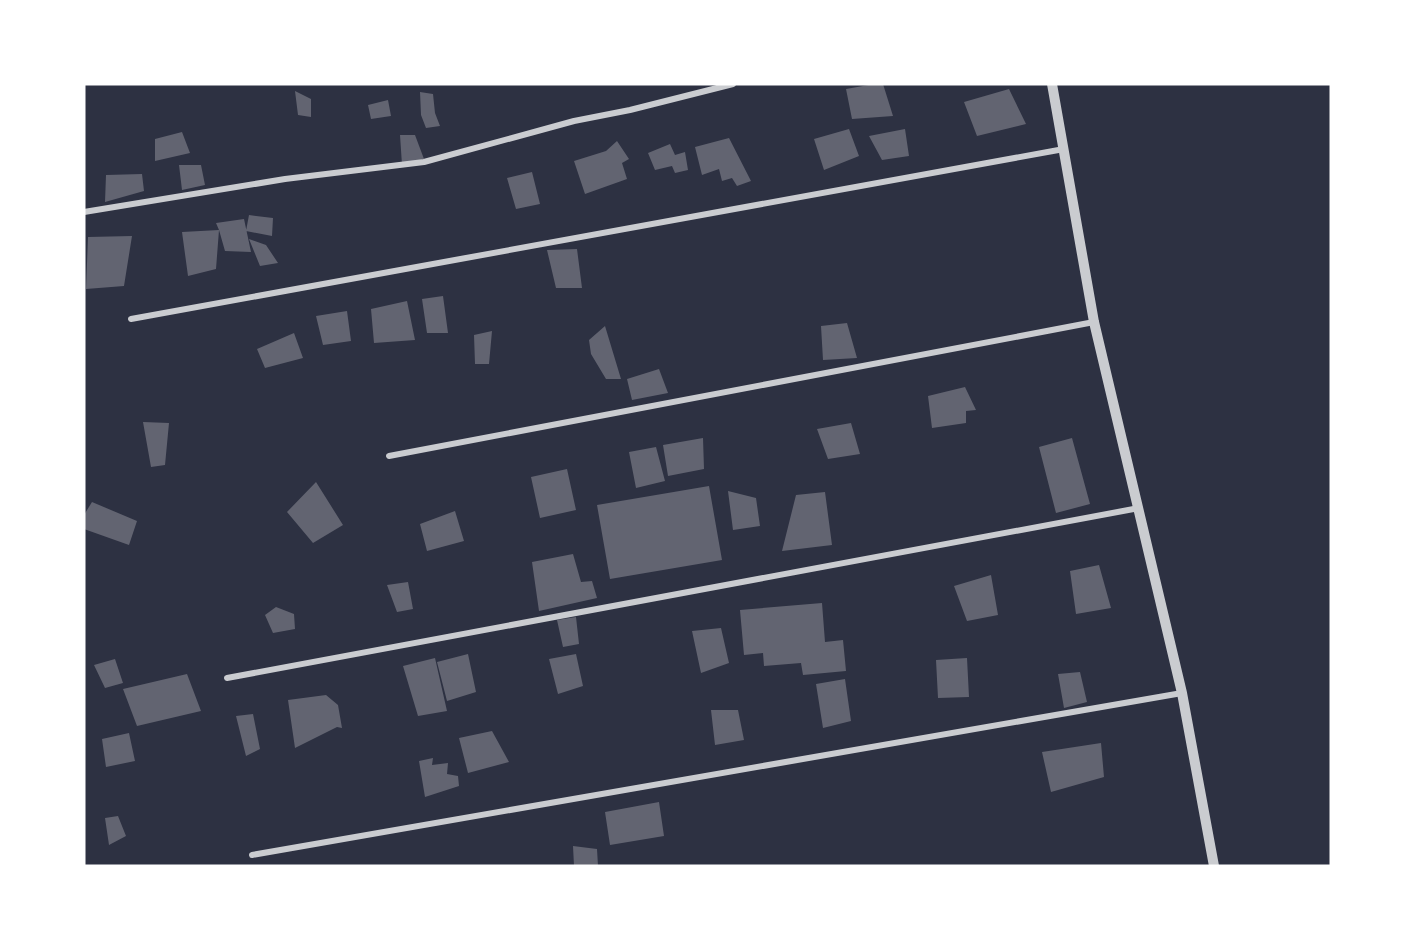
<svg xmlns="http://www.w3.org/2000/svg" width="1415" height="950" font-family="'Open Sans',sans-serif">
	<style>
		.building { fill: #626471 }
		.lines { fill: none; stroke-linecap: round; stroke-linejoin: round }
		.minor { stroke: #caccd0; stroke-width: 6 }
		.tertiary { stroke: #caccd0; stroke-width: 10 }
	</style>
	<rect width="100%" height="100%" fill="#2d3142"/>
	<!-- building -->
	<path class="building" d="M874 84H883L893 116 852 119 846 89Z
		M1009 89 1026 124 977 136 964 102Z
		M295 91 311 99V117L298 115Z
		M420 92 433 94 435 113 440 126 426 128 421 115Z
		M388 100 391 116 371 119 368 105Z
		M849 129 859 156 824 170 814 139Z
		M905 129 909 156 882 160 869 136Z
		M182 132 190 153 155 161V139Z
		M400 135H415L424 159 402 165Z
		M729 138 751 181 737 186 732 178 722 181 719 169 702 175 695 147Z
		M617 141 629 159 622 163 627 179 585 194 574 161 606 151Z
		M670 144 675 155 685 152 688 170 675 173 672 166 655 170 648 153Z
		M179 165H201L205 185 182 190Z
		M532 172 540 204 516 209 507 178Z
		M142 174 144 191 105 202 106 175Z
		M249 215 273 218 272 236 246 231Z
		M244 219 251 252 225 251 219 230 216 269 188 276 182 232 219 230 216 223Z
		M132 236 124 286 86 289 88 237Z
		M249 239 266 245 278 263 260 266Z
		M577 249 582 288H556L547 250Z
		M443 296 448 333H427L422 299Z
		M407 301 415 340 374 343 371 309Z
		M347 311 351 341 323 345 316 316Z
		M847 323 857 358 823 360 821 326Z
		M605 326 621 379H606L591 354 589 340Z
		M492 331 489 364H475L474 335Z
		M294 333 303 358 265 368 257 349Z
		M659 369 668 393 632 400 627 379Z
		M965 387 976 410 966 411V423L932 428 928 396Z
		M143 422 169 423 165 465 151 467Z
		M851 423 860 454 828 459 817 429Z
		M703 438 704 469 668 476 663 445Z
		M1072 438 1090 504 1056 513 1039 447Z
		M656 447 665 481 636 488 629 452Z
		M567 469 576 510 540 518 531 477Z
		M316 482 343 525 313 543 287 512Z
		M709 486 722 560 610 579 597 505Z
		M728 491 756 498 760 526 733 530Z
		M825 492 832 545 782 551 796 495Z
		M92 502 137 521 129 545 84 529V515Z
		M455 511 464 541 427 551 420 524Z
		M573 554 581 582 592 581 597 598 539 611 532 562Z
		M1099 565 1111 608 1076 614 1070 571Z
		M991 575 998 615 967 621 954 586Z
		M408 582 413 609 397 612 387 585Z
		M822 603 825 642 843 640 846 671 803 675 801 663 764 666 763 653 744 655 740 610Z
		M276 607 294 614 295 629 273 633 265 615Z
		M576 617 579 644 563 647 557 620Z
		M721 628 729 663 701 673 692 631Z
		M468 654 476 692 447 701 437 662Z
		M576 654 583 686 558 694 549 659Z
		M435 658 447 711 418 716 403 666Z
		M967 658 969 697 938 698 936 660Z
		M115 659 123 683 105 688 94 665Z
		M1080 672 1087 702 1064 708 1058 674Z
		M187 674 201 711 137 726 123 689Z
		M845 679 851 721 823 728 816 684Z
		M326 695 338 705 342 728 337 727 295 748 288 700Z
		M711 710H738L744 740 715 745Z
		M253 714 260 749 246 756 236 716Z
		M492 731 509 762 468 773 459 738Z
		M129 733 135 761 106 767 102 739Z
		M1101 743 1104 777 1051 792 1042 752Z
		M433 758 432 765 448 763 447 774 458 776 459 786 425 797 419 761Z
		M659 802 664 836 610 845 605 812Z
		M118 816 126 836 109 845 105 818Z
		M573 846 597 849 598 866H574Z"/>
	<g class="lines">
		<!-- minor -->
		<path class="minor" d="M84 212 285 179 424 162 574 121 630 110 733 84
			M131 319 1064 149
			M389 456 1094 322
			M227 678 1139 508
			M252 855 1182 693"/>
		<!-- tertiary -->
		<path class="tertiary" d="M1052 84 1094 322 1182 693 1214 866"/>
	</g>
	<!-- border -->
	<rect width="1415" height="950" fill="none" stroke="#ffffff" stroke-width="171"/>
</svg>
